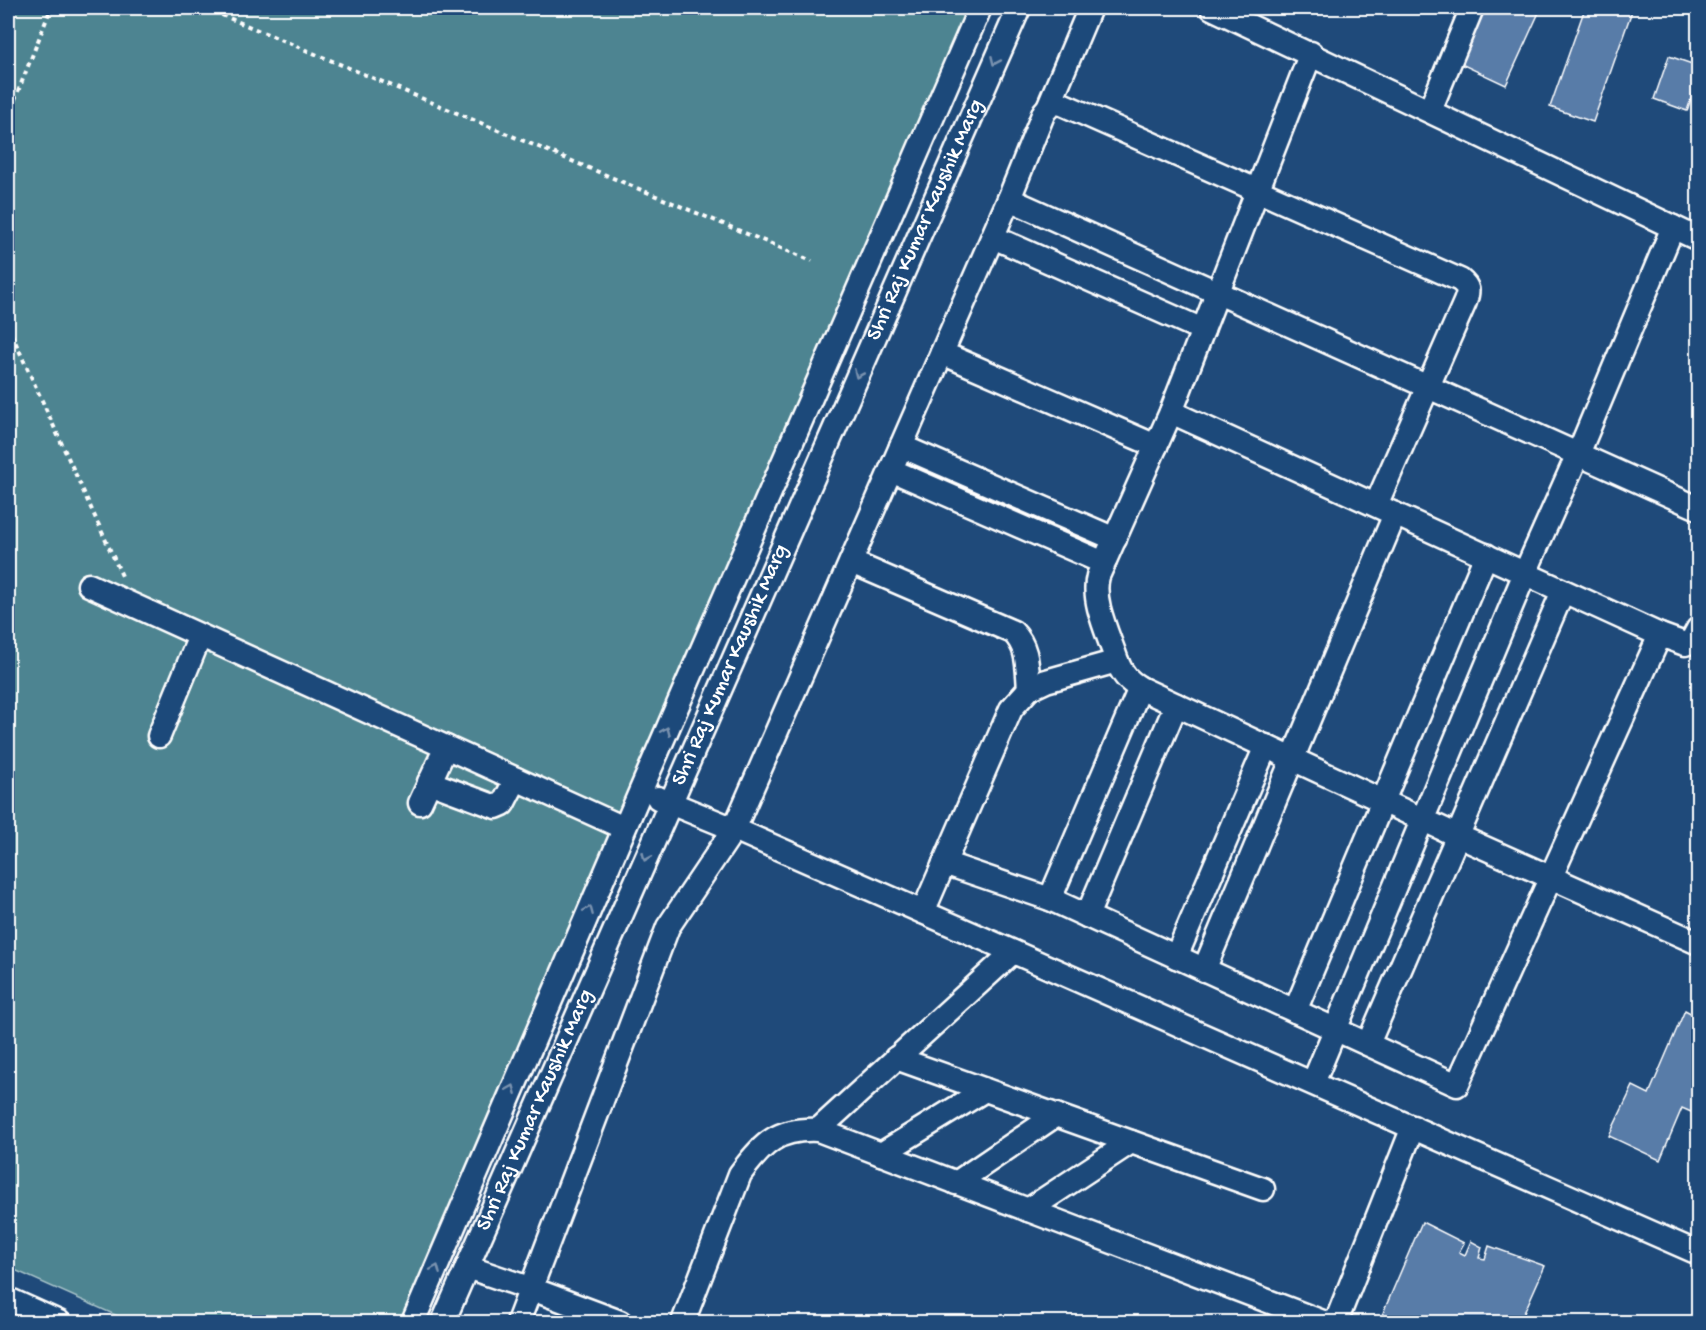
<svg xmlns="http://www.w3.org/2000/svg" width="1706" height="1330" font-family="'Gochi Hand',sans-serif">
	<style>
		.green { fill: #4e8491; stroke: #a6c2c8; stroke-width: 1.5 }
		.building { fill: #597ba8; stroke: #fff; stroke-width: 1.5 }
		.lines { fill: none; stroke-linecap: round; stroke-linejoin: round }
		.minor-casing { stroke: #fff; stroke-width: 27 }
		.path { stroke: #fff; stroke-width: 4; stroke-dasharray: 4.5 4.5; stroke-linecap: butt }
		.minor { stroke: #1f4a7a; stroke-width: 22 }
		.oneway { stroke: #7992af }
		.labels { text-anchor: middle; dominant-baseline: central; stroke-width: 5; stroke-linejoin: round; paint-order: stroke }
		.street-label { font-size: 22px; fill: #fff; stroke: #1f4a7a }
	</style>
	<rect width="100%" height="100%" fill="#1f4a7a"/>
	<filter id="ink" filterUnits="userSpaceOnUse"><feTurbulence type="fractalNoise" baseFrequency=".0167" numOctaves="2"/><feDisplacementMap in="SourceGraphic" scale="12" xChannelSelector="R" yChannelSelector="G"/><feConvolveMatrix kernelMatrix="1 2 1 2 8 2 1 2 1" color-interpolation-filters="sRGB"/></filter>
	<g filter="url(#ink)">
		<!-- green -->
		<path class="green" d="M8 8H978L402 1322H131L8 1267Z"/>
		<!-- building -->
		<path class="building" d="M1484 8H1541L1506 85 1459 63Z
			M1585 8H1633L1593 122 1550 107Z
			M1669 56 1698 66V78L1687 111 1654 99Z
			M1685 1010 1698 1017V1115L1682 1108 1660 1160 1609 1136 1633 1086 1649 1094Z
			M1422 1222 1464 1243 1459 1252 1465 1255 1471 1241 1482 1247 1479 1258 1485 1259 1489 1246 1545 1266 1520 1322H1427L1413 1317 1409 1322H1386L1380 1320Z"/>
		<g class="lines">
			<!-- minor casing -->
			<g class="minor-casing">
				<g id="minor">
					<path d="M1212 8 1698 239"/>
					<path d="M1049 105 1090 8"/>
					<path d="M1430 110 1472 8"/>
					<path d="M1009 199 1698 508"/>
					<path d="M993 237 1203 330"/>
					<path d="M942 353 1156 446"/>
					<path d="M901 446 1115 539"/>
					<path d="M891 470 1104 563"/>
					<path d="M851 562 1013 632C1029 648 1027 668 1029 689"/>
					<path d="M89 585 624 828"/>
					<path d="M1660 635 1685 644 1691 642 1698 629"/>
					<path d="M1117 661C1122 674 1128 681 1140 688L1458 836 1698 943"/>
					<path d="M159 736 200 636"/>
					<path d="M429 782 496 807 503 804 516 779"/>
					<path d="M658 798 734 829 1698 1253"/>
					<path d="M420 803 446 747"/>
					<path d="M944 863 1050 899 1457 1085 1660 635 1171 412"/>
					<path d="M1050 899 1140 688"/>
					<path d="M923 912 1011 709 1029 689 1046 681 1117 661C1109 636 1091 601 1098 576L1171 412 1311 53"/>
					<path d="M1087 916 1176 705"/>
					<path d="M1176 957 1266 746"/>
					<path d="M1204 970 1395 514"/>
					<path d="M1295 1011 1486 555"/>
					<path d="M1368 1044 1563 591"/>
					<path d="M896 1058 1263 1189"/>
					<path d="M1313 1083 1525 573 1578 454 1673 227"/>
					<path d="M818 1130 1013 952"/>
					<path d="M881 1154 985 1090"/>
					<path d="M956 1183 1056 1115"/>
					<path d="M1028 1210 1131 1142"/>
					<path d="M467 1267 532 1289 620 1322"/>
					<path d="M8 1299 59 1322"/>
					<path d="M413 1322 641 790 980 8"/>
					<path id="s1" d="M443 1322 1019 8"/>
					<path d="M518 1322 668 927 734 829 1009 199 1044 112C1049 106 1053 102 1062 104L1460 280C1469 287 1469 291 1465 302L1376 505"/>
					<path d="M683 1322 740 1174C763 1143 778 1128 818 1130L1323 1322"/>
					<path d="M1336 1322 1413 1127"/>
				</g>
			</g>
			<!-- path -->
			<path class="path" d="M205 8 812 261
				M8 117 51 8
				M8 326 122 576"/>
			<!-- minor -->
			<use href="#minor" class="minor"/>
		</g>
		<!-- one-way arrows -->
		<defs><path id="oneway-chevron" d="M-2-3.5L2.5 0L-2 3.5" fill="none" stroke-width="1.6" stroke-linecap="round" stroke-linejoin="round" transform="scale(1.5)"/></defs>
		<g class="oneway">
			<use href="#oneway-chevron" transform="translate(995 61) rotate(114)"/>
			<use href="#oneway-chevron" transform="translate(858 374) rotate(114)"/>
			<use href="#oneway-chevron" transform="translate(666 731) rotate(-67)"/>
			<use href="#oneway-chevron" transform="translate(646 857) rotate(114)"/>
			<use href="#oneway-chevron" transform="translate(589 910) rotate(-67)"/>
			<use href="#oneway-chevron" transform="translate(512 1089) rotate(-67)"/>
			<use href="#oneway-chevron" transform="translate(436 1269) rotate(-67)"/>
		</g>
	</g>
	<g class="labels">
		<!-- street labels -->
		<g class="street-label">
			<text stroke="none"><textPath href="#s1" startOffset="1203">Shri Raj Kumar Kaushik Marg</textPath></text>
			<text stroke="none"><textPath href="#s1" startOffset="717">Shri Raj Kumar Kaushik Marg</textPath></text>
			<text stroke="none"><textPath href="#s1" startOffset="231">Shri Raj Kumar Kaushik Marg</textPath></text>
		</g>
	</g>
	<!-- margin -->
	<rect width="1706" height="1330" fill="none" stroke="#1f4a7a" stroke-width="30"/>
	<rect x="15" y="15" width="1676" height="1300" fill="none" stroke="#fff" stroke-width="2" filter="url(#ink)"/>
</svg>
